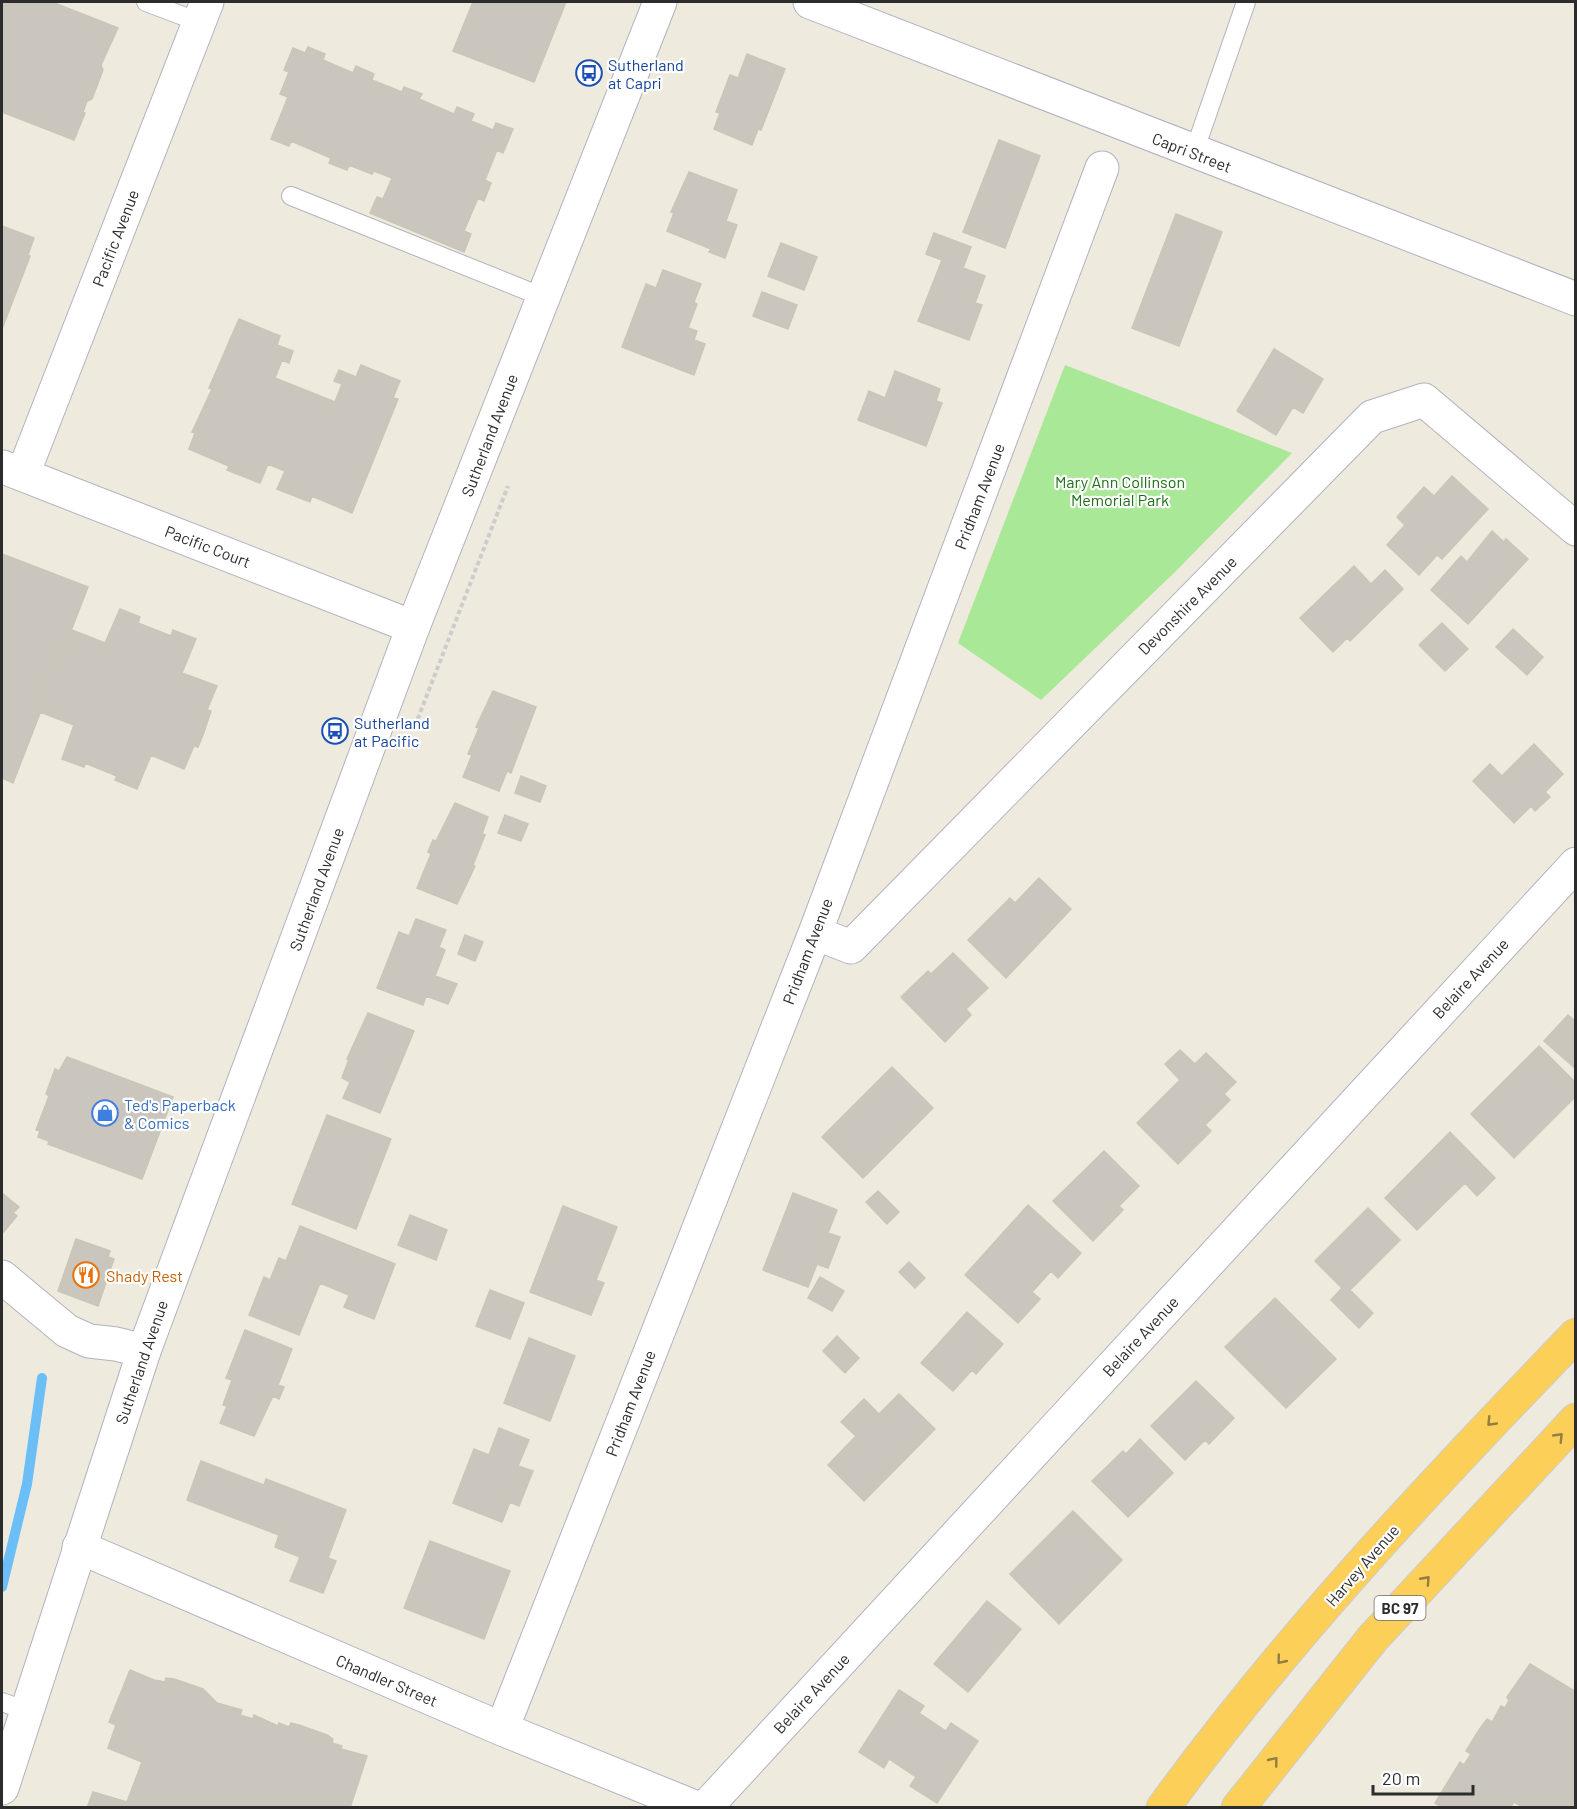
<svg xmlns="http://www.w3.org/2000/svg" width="1577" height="1809" font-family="Barlow,sans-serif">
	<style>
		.green { fill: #a8e897 }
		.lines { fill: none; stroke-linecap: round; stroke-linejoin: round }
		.stream { stroke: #6bbef6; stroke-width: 10 }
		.building { fill: #cac6bd; stroke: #cac6b7; stroke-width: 1.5 }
		.service-casing { stroke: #b2b2c0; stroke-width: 20 }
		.minor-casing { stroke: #b2b2c0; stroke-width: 35 }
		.tertiary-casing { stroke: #b2b2c0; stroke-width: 35 }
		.trunk-casing { stroke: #ccc; stroke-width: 35 }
		.path { stroke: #ccc; stroke-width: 4; stroke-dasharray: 4.5 3; stroke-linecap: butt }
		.service { stroke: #fff; stroke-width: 18 }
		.minor { stroke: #fff; stroke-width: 33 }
		.tertiary { stroke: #fff; stroke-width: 33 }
		.trunk { stroke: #fcd058; stroke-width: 33 }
		.oneway { stroke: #947e42 }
		.labels { text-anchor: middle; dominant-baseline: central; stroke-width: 4.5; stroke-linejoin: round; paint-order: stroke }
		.shield { fill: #fff; stroke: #6b6b6b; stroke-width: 1.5 }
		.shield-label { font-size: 15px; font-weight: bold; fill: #2c2c2c }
		.transit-label { font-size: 16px; fill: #164399; stroke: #fff; text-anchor: start }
		.street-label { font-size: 16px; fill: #2c2c2c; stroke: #fff }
		.park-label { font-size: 16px; fill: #1d6f16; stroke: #fff }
		.shop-label { font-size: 16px; fill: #366cbe; stroke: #fff; text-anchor: start }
		.food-label { font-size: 16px; fill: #c56008; stroke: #fff; text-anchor: start }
	</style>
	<rect width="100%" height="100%" fill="#eeeade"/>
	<!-- green -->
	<path class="green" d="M1065 365 1292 453 1175 572 1041 700 958 643Z"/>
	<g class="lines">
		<!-- stream -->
		<path class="stream" d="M2 1587 27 1484 42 1378"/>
	</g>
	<!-- building -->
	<path class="building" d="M2 2H52L118 28 101 65 103 70 92 99 87 101 83 112 85 113 74 140 2 112Z
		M473 2H566L534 82 453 51Z
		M308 47 325 54 323 60 353 73 356 66 374 74 372 80 402 92 404 87 422 94 419 99 454 114 457 107 474 114 471 121 493 130 496 123 513 129 503 153 497 150 485 180 491 183 484 201 478 198 464 231 471 234 464 252 370 213 377 197 383 199 392 178 374 171 372 174 349 165 347 170 329 163 331 158 291 141 289 146 271 139 288 97 280 94 289 72 284 70 293 48 305 53Z
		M747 54 785 69 761 130 758 129 752 145 714 129 720 113 716 112 730 75 738 78Z
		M999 140 1040 156 1005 248 963 232Z
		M689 172 737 190 726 221 737 225 725 258 709 252 711 249 667 231 674 213 671 212Z
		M1176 214 1222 232 1179 346 1132 328Z
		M2 226 34 238 28 255 30 256 2 329Z
		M934 233 971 247 963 268 985 276 975 303 982 305 969 340 918 321 942 260 926 254Z
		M781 243 817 257 804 290 768 276Z
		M663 270 701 284 694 302 697 304 688 328 697 331 694 340 705 344 694 375 622 347 646 284 656 288Z
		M762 292 797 305 788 329 753 316Z
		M239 319 280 336 277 345 293 351 289 363 282 360 275 378 335 402 342 384 334 381 339 370 356 377 361 365 400 381 393 398 398 399 352 513 312 496 310 502 277 489 285 471 268 464 260 483 227 470 229 466 189 449 195 433 192 432 212 389 209 388Z
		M1274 349 1323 379 1303 413 1293 407 1276 435 1237 411Z
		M895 371 940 389 936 401 942 403 926 446 858 420 869 391 885 398Z
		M1452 476 1488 509 1442 559 1437 555 1419 575 1387 545 1405 525 1397 517 1424 487 1434 496Z
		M1492 531 1504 542 1506 539 1528 559 1468 624 1431 590 1461 556 1467 562Z
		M2 554 88 587 62 654 58 652 44 688 49 690 13 783 2 778Z
		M1354 566 1371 584 1385 570 1403 589 1350 641 1347 638 1333 652 1300 618Z
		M120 609 140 617 138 623 171 636 173 630 196 639 182 673 217 686 207 710 211 711 203 735 198 747 194 746 184 769 151 755 137 789 115 780 117 776 85 763 84 767 62 759 74 725 40 712 49 690 44 688 58 652 62 654 72 630 105 643Z
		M1442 623 1468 649 1445 671 1419 645Z
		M1513 629 1543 657 1527 675 1496 647Z
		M493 691 536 707 511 773 507 771 499 791 463 777 472 755 468 754 479 728 476 727Z
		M1534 744 1563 774 1545 792 1550 797 1535 811 1531 806 1514 823 1473 781 1490 764 1502 776Z
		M521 776 546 786 540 802 515 793Z
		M455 803 488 817 482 834 485 835 473 865 475 866 457 904 417 888 431 854 428 852 433 840 436 841Z
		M505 815 528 824 521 841 498 833Z
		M1039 878 1071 909 1006 978 968 940 1010 898 1015 903Z
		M416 919 446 930 439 947 445 950 435 976 457 984 448 1004 426 996 423 1005 377 988 399 932 409 936Z
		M465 935 483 942 475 961 458 954Z
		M953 953 988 988 966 1009 971 1015 945 1042 901 997 928 971 931 974Z
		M368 1013 414 1031 380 1113 343 1098 350 1082 342 1078 349 1059H347Z
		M1568 1015 1576 1022V1069L1544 1041Z
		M1539 1046 1576 1083V1096L1514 1158 1471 1114Z
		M1180 1050 1195 1064 1206 1053 1236 1082 1224 1094 1230 1100 1205 1125 1211 1131 1178 1164 1137 1123 1180 1080 1165 1064Z
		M67 1057 173 1097 142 1179 48 1144 49 1141 38 1137 40 1131 36 1130 49 1096 46 1094 55 1069 59 1071Z
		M892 1067 933 1108 863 1178 822 1137Z
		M327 1115 391 1139 356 1229 292 1204Z
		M1450 1132 1495 1178 1477 1196 1465 1183 1417 1230 1385 1198Z
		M1104 1151 1139 1186 1119 1206 1123 1210 1093 1241 1053 1201Z
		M878 1191 899 1212 887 1224 866 1202Z
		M2 1193 19 1207 13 1213 17 1216 2 1234Z
		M793 1193 837 1210 828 1233 840 1237 828 1268 817 1264 808 1287 763 1270Z
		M1028 1205 1081 1253 1058 1278 1051 1271 1032 1292 1040 1299 1018 1323 965 1275Z
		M563 1206 617 1227 596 1280 604 1283 591 1315 530 1292Z
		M1368 1208 1400 1240 1350 1290 1373 1313 1359 1328 1331 1300 1342 1288 1315 1261Z
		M410 1215 447 1230 436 1260 398 1245Z
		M300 1226 395 1264 374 1319 344 1307 349 1295 320 1283 299 1335 249 1315 264 1277 270 1280 279 1258 286 1261Z
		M76 1239 110 1251 108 1257 114 1259 98 1306 58 1291Z
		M909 1262 925 1278 915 1288 899 1272Z
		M820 1277 844 1291 832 1311 808 1298Z
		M490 1290 524 1303 510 1339 476 1326Z
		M1275 1298 1336 1359 1286 1408 1225 1347Z
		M967 1312 1003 1344 976 1374 972 1370 953 1391 921 1363Z
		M245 1330 292 1349 278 1385 284 1387 279 1399 273 1396 254 1436 220 1423 227 1406 223 1405 232 1380 226 1378Z
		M837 1336 859 1358 845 1373 823 1351Z
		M529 1338 575 1356 550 1421 504 1403Z
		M1196 1381 1234 1418 1209 1444 1205 1440 1185 1460 1151 1426Z
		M899 1394 935 1429 864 1501 828 1465 856 1436 841 1422 864 1399 879 1414Z
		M499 1428 529 1440 518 1466 533 1471 519 1506 510 1502 502 1522 453 1503 474 1449 489 1455Z
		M1140 1439 1173 1473 1128 1517 1092 1481 1123 1451 1126 1454Z
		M201 1461 264 1485 266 1479 346 1510 328 1558 336 1561 323 1593 290 1581 300 1557 275 1547 279 1535 187 1500Z
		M1073 1511 1122 1560 1059 1624 1010 1574Z
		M430 1541 510 1571 484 1639 404 1608Z
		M987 1601 1021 1629 968 1692 934 1664Z
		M1530 1664 1576 1692V1808H1524L1514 1802 1510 1808H1443L1435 1803 1460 1762 1464 1765 1471 1754 1466 1751 1479 1730 1487 1719 1492 1722 1501 1706 1505 1708 1509 1700 1507 1697Z
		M130 1670 154 1680 165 1682 166 1678 174 1679 203 1689 217 1703 242 1710 240 1715 253 1719 254 1715 278 1726 279 1723 289 1727 291 1723 299 1725 327 1735 333 1739 332 1743 342 1746 341 1749 367 1756 350 1808H87L93 1792 127 1802 142 1762 108 1748 116 1725 109 1722Z
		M899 1690 924 1706 919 1713 946 1731 951 1723 978 1741 937 1803 910 1786 916 1777 889 1759 884 1768 859 1752Z"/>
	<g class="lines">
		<!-- service casing -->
		<g class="service-casing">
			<path id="service" d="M146 2 199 22
				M1194 152 1246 2
				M291 196 543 297
				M2 1702 26 1711"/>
		</g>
		<!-- minor casing -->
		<g class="minor-casing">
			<path id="minor" d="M3 467 413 627
				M23 474 207 2
				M815 933 851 947 1372 417 1424 400 1576 529
				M2 1277 67 1331 89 1341 116 1344 144 1351
				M79 1547 502 1729 697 1808
				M502 1729 815 933 1102 168
				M705 1808 1576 864"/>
		</g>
		<!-- tertiary casing -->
		<g class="tertiary-casing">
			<path id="tertiary" d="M810 2 1576 299
				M2 1788 144 1351 413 627 660 2"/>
		</g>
		<!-- trunk casing -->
		<g class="trunk-casing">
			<path id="trunk" d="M1163 1808C1286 1639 1431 1485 1576 1335
				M1238 1808 1373 1638 1576 1420"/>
		</g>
		<!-- path -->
		<path class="path" d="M415 726 508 486"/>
		<!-- service -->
		<use href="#service" class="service"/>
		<!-- minor -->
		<use href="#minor" class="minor"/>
		<!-- tertiary -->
		<use href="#tertiary" class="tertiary"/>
		<!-- trunk -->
		<use href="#trunk" class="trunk"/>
	</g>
	<!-- one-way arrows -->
	<defs><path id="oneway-chevron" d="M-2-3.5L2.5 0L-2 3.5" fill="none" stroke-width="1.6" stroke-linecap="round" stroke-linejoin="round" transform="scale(1.5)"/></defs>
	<g class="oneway">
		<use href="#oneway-chevron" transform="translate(1491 1422) rotate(134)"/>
		<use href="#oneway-chevron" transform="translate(1559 1437) rotate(-46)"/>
		<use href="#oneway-chevron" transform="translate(1426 1580) rotate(-48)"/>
		<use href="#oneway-chevron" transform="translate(1281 1660) rotate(129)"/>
		<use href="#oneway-chevron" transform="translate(1274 1761) rotate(-51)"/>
	</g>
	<!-- icons -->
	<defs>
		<g id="bus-ring" transform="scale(1.35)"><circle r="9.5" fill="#fff" stroke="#1a4fb4" stroke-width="1.5"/><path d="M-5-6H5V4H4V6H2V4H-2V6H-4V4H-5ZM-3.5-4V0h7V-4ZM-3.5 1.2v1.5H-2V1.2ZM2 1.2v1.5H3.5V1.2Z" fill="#1a4fb4"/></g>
		<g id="shop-ring" transform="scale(1.35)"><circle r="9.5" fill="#fff" stroke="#3f7fe0" stroke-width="1.5"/><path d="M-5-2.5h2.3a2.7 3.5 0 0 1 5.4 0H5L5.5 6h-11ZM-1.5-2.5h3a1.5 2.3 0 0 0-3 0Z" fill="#3f7fe0"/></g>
		<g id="restaurant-ring" transform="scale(1.35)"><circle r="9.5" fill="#fff" stroke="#e8710a" stroke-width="1.5"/><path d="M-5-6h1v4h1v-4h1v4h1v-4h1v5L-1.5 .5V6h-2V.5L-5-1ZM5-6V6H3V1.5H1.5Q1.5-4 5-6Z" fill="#e8710a"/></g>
	</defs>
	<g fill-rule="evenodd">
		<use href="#bus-ring" x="589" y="73"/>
		<use href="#bus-ring" x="335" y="731"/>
		<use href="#shop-ring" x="105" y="1113"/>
		<use href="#restaurant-ring" x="86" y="1275"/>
	</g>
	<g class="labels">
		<!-- shield labels -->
		<rect class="shield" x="1374.5" y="1596" width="51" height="24" rx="4.5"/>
		<g class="shield-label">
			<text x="1400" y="1608">BC 97</text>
		</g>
		<!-- transit labels -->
		<g class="transit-label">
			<text x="608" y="64">Sutherland<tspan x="608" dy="18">at Capri</tspan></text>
			<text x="354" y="722">Sutherland<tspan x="354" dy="18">at Pacific</tspan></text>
		</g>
		<!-- street labels -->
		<g class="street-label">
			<text transform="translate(1192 152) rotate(21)">Capri Street</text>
			<text transform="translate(115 238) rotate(-69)">Pacific Avenue</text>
			<text transform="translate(489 435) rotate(-69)">Sutherland Avenue</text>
			<text transform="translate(979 496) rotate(-69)">Pridham Avenue</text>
			<text transform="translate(208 546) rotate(21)">Pacific Court</text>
			<text transform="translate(1187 605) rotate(-45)">Devonshire Avenue</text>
			<text transform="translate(316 889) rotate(-70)">Sutherland Avenue</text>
			<text transform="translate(807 951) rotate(-69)">Pridham Avenue</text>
			<text transform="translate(1470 978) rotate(-47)">Belaire Avenue</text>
			<text transform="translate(1140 1336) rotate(-47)">Belaire Avenue</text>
			<text transform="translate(141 1362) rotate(-71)">Sutherland Avenue</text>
			<text transform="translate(630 1403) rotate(-69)">Pridham Avenue</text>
			<text transform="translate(1362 1565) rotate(-49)">Harvey Avenue</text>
			<text transform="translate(387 1680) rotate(23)">Chandler Street</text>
			<text transform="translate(811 1693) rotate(-47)">Belaire Avenue</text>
		</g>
		<!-- park labels -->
		<g class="park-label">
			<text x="1120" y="481">Mary Ann Collinson<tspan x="1120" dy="18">Memorial Park</tspan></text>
		</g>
		<!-- shop labels -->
		<g class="shop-label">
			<text x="124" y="1104">Ted's Paperback<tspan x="124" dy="18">&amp; Comics</tspan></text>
		</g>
		<!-- food labels -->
		<g class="food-label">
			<text x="106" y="1275">Shady Rest</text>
		</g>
	</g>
	<!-- border -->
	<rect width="1577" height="1809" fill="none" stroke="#2c2c2c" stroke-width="6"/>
	<!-- scale -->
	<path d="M1373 1785v9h100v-9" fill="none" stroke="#2c2c2c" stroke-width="3"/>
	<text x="1382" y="1785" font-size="18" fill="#2c2c2c" stroke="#ffffff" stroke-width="4.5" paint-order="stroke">20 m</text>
</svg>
